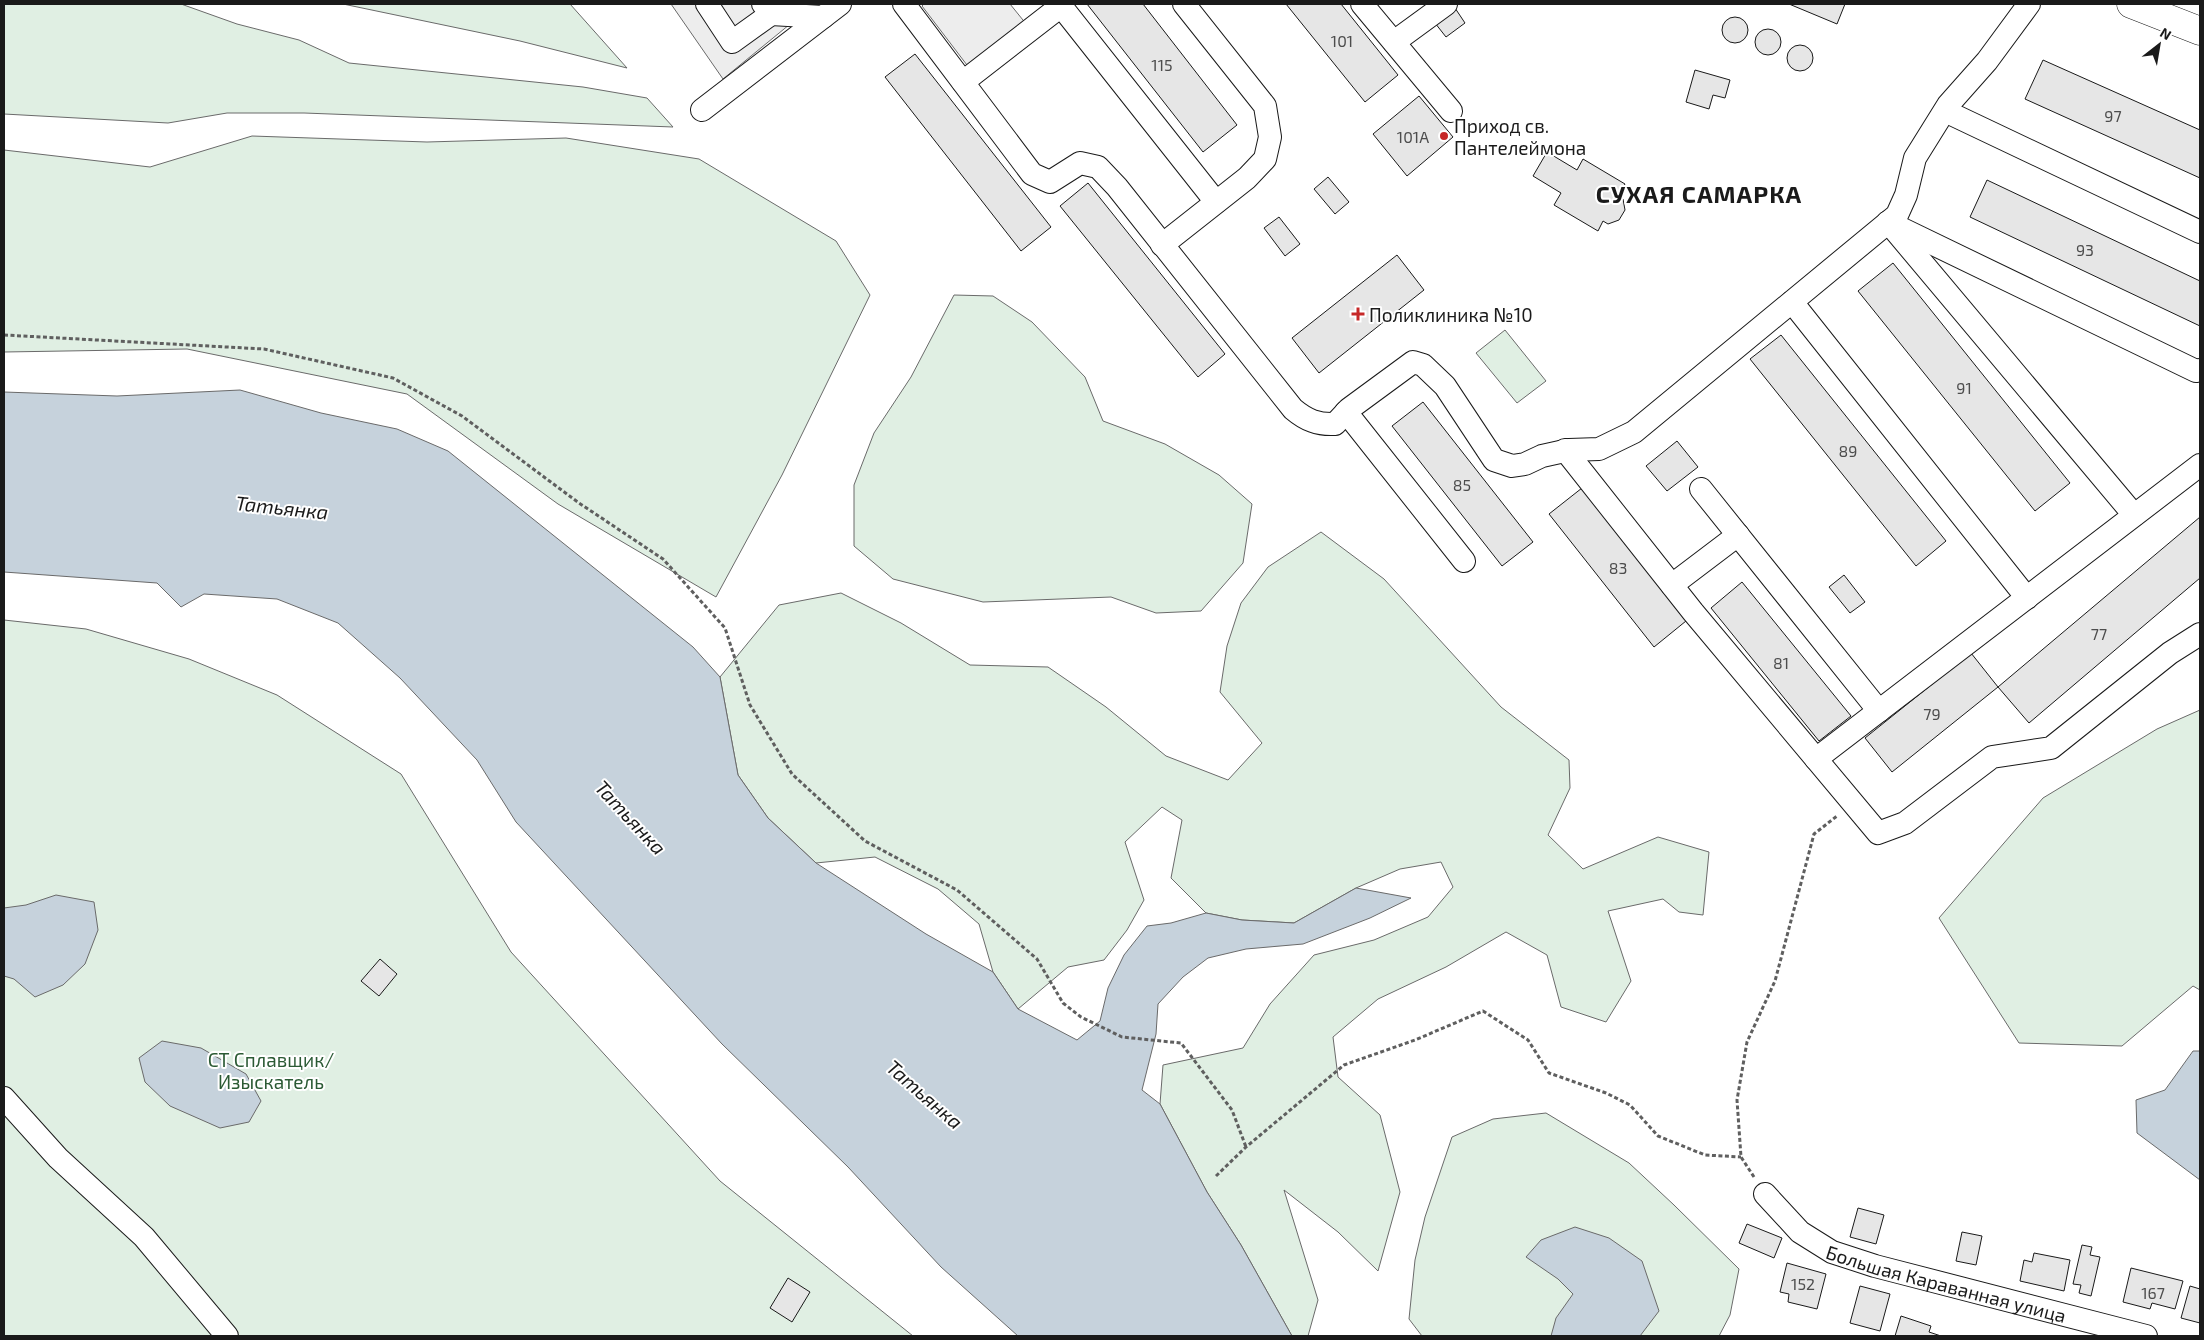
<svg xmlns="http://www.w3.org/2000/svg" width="2204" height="1340" font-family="'Exo 2',sans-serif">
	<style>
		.green { fill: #e0efe3; stroke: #6a6a6a }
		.parking { fill: #ededed; stroke: #6a6a6a }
		.water { fill: #c6d2dc; stroke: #6a6a6a }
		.building { fill: #e6e6e6; stroke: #1a1a1a }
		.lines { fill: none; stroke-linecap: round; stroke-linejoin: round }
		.minor-casing { stroke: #1a1a1a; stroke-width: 24 }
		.major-casing { stroke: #1a1a1a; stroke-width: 29 }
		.path { stroke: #5f5f5f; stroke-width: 3; stroke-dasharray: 4 2.5; stroke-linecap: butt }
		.minor { stroke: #fff; stroke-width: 22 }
		.major { stroke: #fff; stroke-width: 28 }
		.poi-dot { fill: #c62828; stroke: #fff; stroke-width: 2 }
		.labels { text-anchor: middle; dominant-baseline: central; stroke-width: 4; stroke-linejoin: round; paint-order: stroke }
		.number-label { font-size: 16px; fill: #4d4d4d }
		.poi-label { font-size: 19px; fill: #1a1a1a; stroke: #fff; text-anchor: start }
		.park-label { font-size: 19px; fill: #2b5a34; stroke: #fff }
		.street-label { font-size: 19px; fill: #1a1a1a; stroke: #fff }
		.water-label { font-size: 20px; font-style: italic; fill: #1a1a1a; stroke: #fff }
		.district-label { font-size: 24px; font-weight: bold; letter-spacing: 1px; fill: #1a1a1a; stroke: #fff }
	</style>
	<rect width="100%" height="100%" fill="#fff"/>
	<!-- green -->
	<path class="green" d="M4 4H181L237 24 299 40 349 63 583 87 647 98 673 127 304 113H227L168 123 4 114Z
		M343 4H570L627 68 520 41Z
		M252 136 427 142 566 138 699 159 836 241 870 295 782 475 716 597 558 504 407 394 187 349 4 352V150L150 167Z
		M954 295 993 296 1032 322 1085 377 1103 421 1165 444 1219 475 1252 504 1243 563 1201 611 1156 613 1111 597 983 602 893 579 854 546V485L874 433 911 377Z
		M1505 330 1546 381 1517 403 1476 353Z
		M1321 532 1384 579 1501 707 1569 760 1570 788 1548 835 1583 869 1658 837 1709 852 1703 915 1679 912 1663 899 1608 911 1631 981 1606 1022 1561 1007 1547 955 1506 932 1446 967 1378 999 1333 1037 1338 1077 1380 1115 1400 1192 1378 1271 1338 1232 1284 1190 1318 1300 1308 1336H1292L1241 1245 1207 1192 1160 1104 1163 1065 1243 1048 1270 1004 1314 955 1374 940 1428 917 1453 887 1441 862 1400 869 1356 888 1294 923 1242 920 1206 913 1171 878 1182 820 1162 807 1125 842 1144 900 1127 930 1104 960 1068 967 1018 1009 993 972 979 924 938 889 875 857 816 863 768 818 738 775 720 677 779 605 841 593 901 623 970 665 1048 667 1106 707 1166 756 1228 780 1262 743 1220 692 1227 646 1241 603 1268 567Z
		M4 620 86 629 189 659 277 695 401 774 511 952 720 1181 913 1336H4Z
		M2200 710V990L2193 986 2122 1046 2019 1043 1939 918 2043 798 2157 729Z
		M1546 1113 1629 1163 1674 1205 1739 1269 1730 1315 1719 1336H1422L1409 1319 1415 1260 1425 1217 1452 1137 1493 1119Z"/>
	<!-- parking -->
	<path class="parking" d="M671 4H799L806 11 723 79Z
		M924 4H1010L1027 25 970 69 922 6Z"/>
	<!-- water -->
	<path class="water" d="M240 390 321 413 397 429 448 451 693 647 720 677 738 775 768 818 816 863 926 934 993 972 1018 1009 1077 1040 1100 1021 1108 988 1124 955 1147 926 1171 923 1206 913 1242 920 1294 923 1356 888 1411 898 1370 918 1303 944 1246 949 1208 958 1183 977 1158 1004 1156 1034 1142 1090 1160 1104 1207 1192 1241 1245 1292 1336H1018L941 1267 848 1167 722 1044 516 822 477 760 400 678 338 623 277 599 204 594 181 607 157 583 4 572V392L117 396Z
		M56 895 94 902 98 930 85 964 63 985 35 997 14 979 4 976V908L26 905Z
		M162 1041 201 1048 246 1074 261 1101 249 1122 220 1128 170 1106 145 1082 139 1058Z
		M2193 1051H2200V1180L2137 1133 2136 1100 2165 1090Z
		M1575 1227 1609 1238 1642 1261 1659 1311 1640 1336H1551L1556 1318 1573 1294 1558 1279 1526 1257 1541 1240Z"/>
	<!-- building -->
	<path class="building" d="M1087 4H1143L1237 125 1203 152Z
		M1286 4H1341L1398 75 1365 102Z
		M1789 4H1845L1837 24Z
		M1455 8 1465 23 1446 37 1435 23Z
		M1722 30a13 13 0 1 1 26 0a13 13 0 1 1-26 0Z
		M1755 42a13 13 0 1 1 26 0a13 13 0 1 1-26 0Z
		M1787 58a13 13 0 1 1 26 0a13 13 0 1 1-26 0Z
		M915 54 1051 227 1021 251 885 77Z
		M2043 60 2200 130V178L2025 99Z
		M1695 70 1730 80 1725 98 1713 95 1709 109 1686 102Z
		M1419 96 1453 137 1407 176 1373 134Z
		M1547 152 1577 170 1583 159 1625 184 1618 196 1623 199 1625 210 1619 220 1608 224 1603 221 1598 231 1554 205 1561 193 1533 176Z
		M1328 177 1349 202 1335 214 1314 189Z
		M1987 180 2200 281V326L1970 217Z
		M1088 183 1225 354 1198 377 1060 206Z
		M1279 217 1300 244 1285 256 1264 228Z
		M1397 255 1424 290 1319 373 1292 338Z
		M1893 263 2070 483 2035 511 1858 291Z
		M1781 335 1946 541 1916 566 1750 359Z
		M1423 402 1533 542 1502 566 1392 426Z
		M1677 441 1698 467 1667 491 1646 466Z
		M1582 488 1686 621 1654 647 1549 514Z
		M2200 517V578L2029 723 1998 687Z
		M1844 575 1865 602 1850 613 1829 587Z
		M1742 582 1851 716 1819 741 1711 608Z
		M1971 653 1998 687 1892 772 1865 738Z
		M380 959 397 974 379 996 361 981Z
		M1858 1208 1884 1215 1876 1244 1850 1237Z
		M1747 1224 1782 1238 1774 1258 1739 1243Z
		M1962 1232 1982 1236 1976 1265 1956 1261Z
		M2082 1245 2092 1247 2090 1255 2100 1257 2091 1296 2079 1293 2081 1285 2073 1284Z
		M2034 1253 2070 1260 2064 1291 2020 1281 2024 1260 2032 1262Z
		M1787 1263 1826 1274 1817 1309 1788 1302 1789 1294 1780 1292Z
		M2131 1268 2183 1281 2175 1309 2152 1303 2150 1309 2123 1302Z
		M788 1278 810 1292 792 1322 770 1308Z
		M1860 1286 1890 1294 1880 1331 1850 1323Z
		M2190 1286 2200 1289V1323L2181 1318Z
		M1901 1316 1931 1326 1929 1332 1941 1336H1895Z"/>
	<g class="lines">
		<!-- minor casing -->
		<g class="minor-casing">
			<g id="minor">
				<path d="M707 4 732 42 771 14"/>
				<path d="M763 4 771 14 823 17"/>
				<path d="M904 4 1032 174 1050 182 1080 163 1098 167 1117 187 1293 409C1306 420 1318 425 1335 424L1349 409 1413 362 1423 365 1445 386 1494 460 1512 466 1525 464 1542 456 1569 450 1599 449 1634 432 1897 215 1906 195 1915 158 1948 105 1987 61 2029 4"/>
				<path d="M1362 4 1451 111"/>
				<path d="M1394 42 1446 4"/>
				<path d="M963 82 1061 6 1216 202"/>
				<path d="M702 110 840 4"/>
				<path d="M1945 111 2200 232"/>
				<path d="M1888 222 2134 515"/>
				<path d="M1896 226 2196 371 2200 370"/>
				<path d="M1162 245 1247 178 1265 159 1270 137 1265 106 1184 4"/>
				<path d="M1792 302 2027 598"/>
				<path d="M1346 412 1464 561"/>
				<path d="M1565 450 1693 612 1878 833 1905 823 1992 757 2051 748 2170 653 2200 634"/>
				<path d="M1701 489 1879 711"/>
				<path d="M1672 585 1738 535"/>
				<path d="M1816 759 2200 465"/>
				<path d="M4 1098 58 1158 144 1237 227 1336"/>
				<path id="s1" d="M1765 1194 1800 1232 1832 1252 1875 1266 2146 1336"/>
			</g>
		</g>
		<!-- major casing -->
		<g class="major-casing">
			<path id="major" d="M2131 4 2200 31"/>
		</g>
		<!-- path -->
		<path class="path" d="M4 335 264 349 393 378 462 416 579 503 663 559 725 628 750 705 792 774 865 841 957 890 1037 959 1063 1003 1081 1017 1122 1037 1181 1043 1232 1110 1246 1147
			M1216 1176 1246 1147 1344 1065 1415 1040 1483 1011 1528 1040 1549 1073 1606 1093 1630 1105 1658 1136 1705 1155 1741 1157
			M1754 1177 1741 1157 1737 1100 1747 1042 1775 981 1814 834 1837 816"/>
		<!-- minor -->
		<use href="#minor" class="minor"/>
		<!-- major -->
		<use href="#major" class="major"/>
	</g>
	<!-- markers -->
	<g class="poi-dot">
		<circle cx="1444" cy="136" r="5"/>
		<path d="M1355.5 306.5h5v5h5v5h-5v5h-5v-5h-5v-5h5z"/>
	</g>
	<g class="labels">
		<!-- number labels -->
		<g class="number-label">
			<text x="1342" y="40">101</text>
			<text x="1162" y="64">115</text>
			<text x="2113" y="115">97</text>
			<text x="1413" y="136">101А</text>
			<text x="2085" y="249">93</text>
			<text x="1964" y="387">91</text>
			<text x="1848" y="450">89</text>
			<text x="1462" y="484">85</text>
			<text x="1618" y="567">83</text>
			<text x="2099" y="633">77</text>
			<text x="1781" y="662">81</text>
			<text x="1932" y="713">79</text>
			<text x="1803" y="1283">152</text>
			<text x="2153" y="1292">167</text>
		</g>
		<!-- poi labels -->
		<g class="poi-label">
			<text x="1454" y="125">Приход св.<tspan x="1454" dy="22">Пантелеймона</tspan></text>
			<text x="1369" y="314">Поликлиника №10</text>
		</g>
		<!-- park labels -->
		<g class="park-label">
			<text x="271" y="1059">СТ Сплавщик/<tspan x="271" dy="22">Изыскатель</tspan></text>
		</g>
		<!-- street labels -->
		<g class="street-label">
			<text stroke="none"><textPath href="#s1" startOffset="208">Большая Караванная улица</textPath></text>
		</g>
		<!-- water labels -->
		<g class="water-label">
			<text transform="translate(282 507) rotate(6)">Татьянка</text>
			<text transform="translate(631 817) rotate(47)">Татьянка</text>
			<text transform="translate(925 1094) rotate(41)">Татьянка</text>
		</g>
		<!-- district labels -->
		<g class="district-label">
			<text x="1699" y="193">СУХАЯ САМАРКА</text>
		</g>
	</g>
	<!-- border -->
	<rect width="2204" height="1340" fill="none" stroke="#1a1a1a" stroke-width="10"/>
	<!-- north arrow -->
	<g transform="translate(2159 45) rotate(31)" stroke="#ffffff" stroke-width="4" paint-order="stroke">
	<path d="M0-4L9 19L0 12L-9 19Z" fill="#1a1a1a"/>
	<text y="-8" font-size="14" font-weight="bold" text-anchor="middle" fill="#1a1a1a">N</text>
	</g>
</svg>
